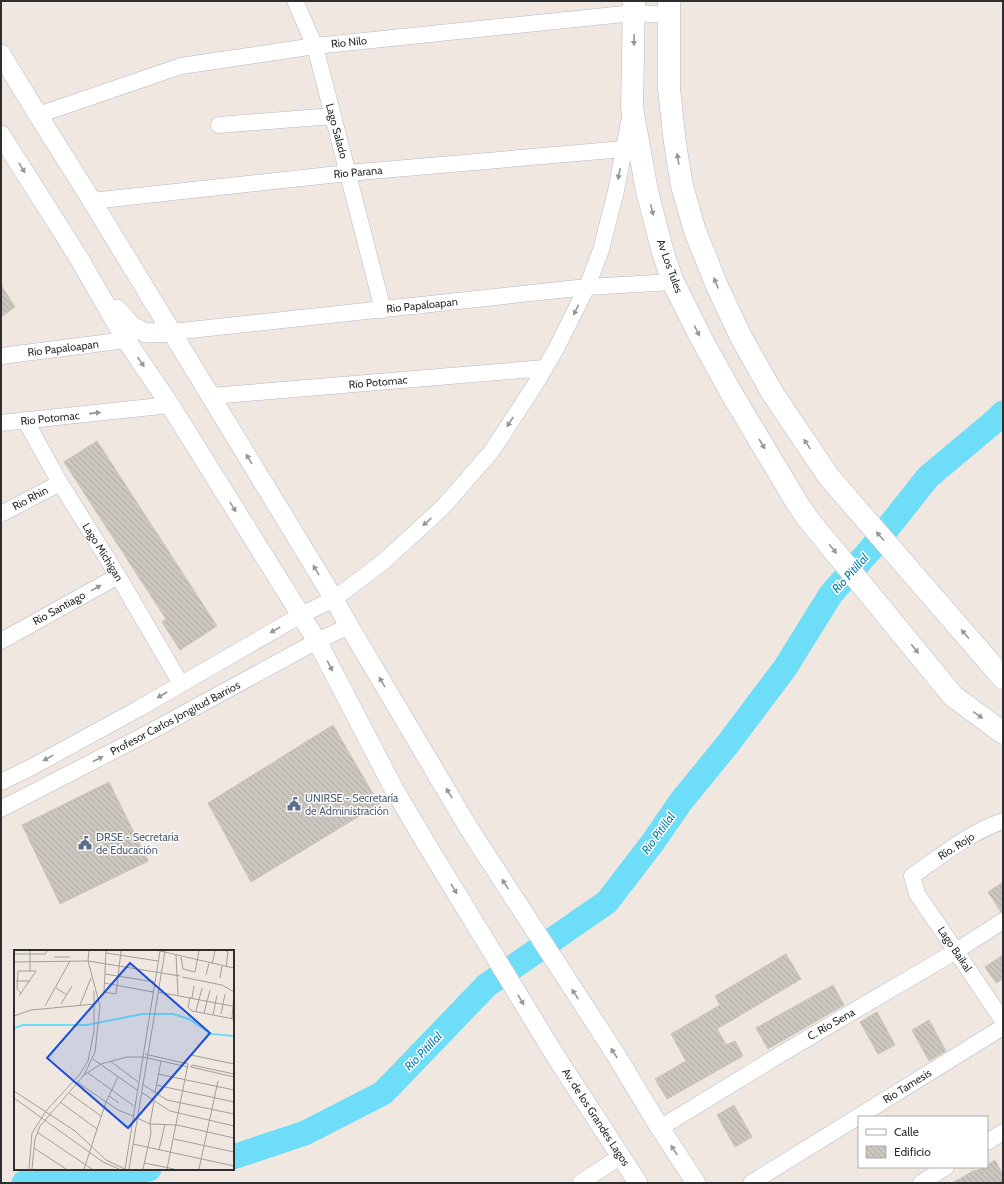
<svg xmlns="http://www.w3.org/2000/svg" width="1004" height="1184" font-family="Cabin,sans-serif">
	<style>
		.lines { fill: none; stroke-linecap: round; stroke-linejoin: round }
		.river { stroke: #6eddf7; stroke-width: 25 }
		.building { fill: url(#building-back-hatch); stroke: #ccc4b9 }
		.minor-casing { stroke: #b4b8c2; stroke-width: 17 }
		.tertiary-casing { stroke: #b4b8c2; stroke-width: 20 }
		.secondary-casing { stroke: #b4b8c2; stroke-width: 23 }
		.minor { stroke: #fff; stroke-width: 16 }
		.tertiary { stroke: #fff; stroke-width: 19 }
		.secondary { stroke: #fff; stroke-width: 22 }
		.oneway { fill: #969696 }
		.labels { text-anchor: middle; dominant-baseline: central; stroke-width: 3; stroke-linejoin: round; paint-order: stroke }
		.street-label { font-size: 11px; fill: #2e2e2e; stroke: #fff }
		.service-label { font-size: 11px; fill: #4e5e75; stroke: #fff; text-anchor: start }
		.water-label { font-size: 12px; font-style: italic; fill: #047eac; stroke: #fff }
		.inset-river { fill: none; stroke: #6eddf7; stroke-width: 2 }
		.inset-road { fill: none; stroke: #a29e99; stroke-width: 1 }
		.view { fill: #1d4ed8; fill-opacity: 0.15; stroke: #1d4ed8; stroke-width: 2 }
		.inset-edge { fill: none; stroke: #2e2e2e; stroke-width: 2 }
	</style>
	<defs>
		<pattern id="building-back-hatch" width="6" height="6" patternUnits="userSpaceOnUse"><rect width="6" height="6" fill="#cbc6be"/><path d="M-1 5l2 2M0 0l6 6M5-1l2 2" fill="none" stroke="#afaaa4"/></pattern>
	</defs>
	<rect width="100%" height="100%" fill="#f0e8e0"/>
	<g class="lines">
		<!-- river -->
		<path class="river" d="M233 1157 305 1133 383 1093 487 985 607 902 653 842 682 800 727 745 785 668 831 594 871 549 928 477 996 420 1003 413
			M24 1183 149 1169"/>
	</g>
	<!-- building -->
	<path class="building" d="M1 285 15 307 1 317Z
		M97 441 217 626 180 650 162 622 166 619 64 462Z
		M333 725 379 804 251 882 208 803Z
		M109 782 148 861 60 904 22 825Z
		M1003 882V912H1001L988 892Z
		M786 954 801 979 717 1029 726 1045 735 1041 743 1056 667 1099 655 1079 686 1061 671 1034 720 1005 715 996Z
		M1003 955V979L996 983 985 967Z
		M833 985 844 1005 768 1049 756 1028Z
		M877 1012 895 1045 878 1054 860 1022Z
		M929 1020 946 1051 929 1061 912 1030Z
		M734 1105 752 1137 735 1147 717 1115Z
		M995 1160 1003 1175V1183H952L975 1170 976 1171 983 1167H987V1165Z"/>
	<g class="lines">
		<!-- minor casing -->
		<g class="minor-casing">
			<path id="minor" d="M295 1 315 46 383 310
				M38 115 181 66 315 46 634 13 669 15
				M219 125 333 116
				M92 201 348 173 624 149
				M172 332 587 287 673 282
				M1 356 126 340
				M211 396 545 368
				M25 420 60 483 118 576 181 684
				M1 423 170 405
				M1 514 60 483
				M1 641 118 576
				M1 782 30 768 138 709 301 615 334 599 383 562 443 507 491 452 533 388 556 349 587 287 601 250 616 191 630 117
				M1 809 150 732 317 641 349 626
				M1003 821C970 832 941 856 912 876L917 894 956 951 1003 1021
				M660 1128 781 1054 956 951 1003 921
				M987 1142 1003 1132
				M580 1183 621 1156
				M751 1183 1003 1027
				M921 1183 946 1167"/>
		</g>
		<!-- tertiary casing -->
		<g class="tertiary-casing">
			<path id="tertiary" d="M1 54 38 115 92 201 334 599 349 626 468 827 616 1055 660 1128 696 1183
				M1 135 77 255 126 340 170 405 317 641 394 789 424 840 553 1052 638 1183
				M117 309 132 326 146 333 172 332"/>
		</g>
		<!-- secondary casing -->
		<g class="secondary-casing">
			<path id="secondary" d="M634 1 632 108 647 191 663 253 673 282 702 340 729 389 797 503 808 519 953 696 1003 733
				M669 1V89L675 143 682 186 695 231 717 286 741 337 773 394 829 477 1003 678"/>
		</g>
		<!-- minor -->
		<use href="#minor" class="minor"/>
		<!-- tertiary -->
		<use href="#tertiary" class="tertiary"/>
		<!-- secondary -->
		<use href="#secondary" class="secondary"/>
	</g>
	<!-- one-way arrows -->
	<defs><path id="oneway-solid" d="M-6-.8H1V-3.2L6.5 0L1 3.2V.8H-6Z"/></defs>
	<g class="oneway">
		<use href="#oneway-solid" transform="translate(634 40) rotate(91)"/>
		<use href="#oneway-solid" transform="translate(678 159) rotate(-99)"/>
		<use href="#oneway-solid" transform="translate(22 168) rotate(58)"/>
		<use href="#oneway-solid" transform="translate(619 174) rotate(101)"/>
		<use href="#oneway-solid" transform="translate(652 210) rotate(76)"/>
		<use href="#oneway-solid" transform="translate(716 283) rotate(-113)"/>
		<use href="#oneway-solid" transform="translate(576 310) rotate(116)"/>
		<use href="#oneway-solid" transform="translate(697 331) rotate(64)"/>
		<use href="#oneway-solid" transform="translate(141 362) rotate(56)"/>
		<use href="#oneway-solid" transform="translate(95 413) rotate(-6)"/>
		<use href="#oneway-solid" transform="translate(510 422) rotate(123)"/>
		<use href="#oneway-solid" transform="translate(762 444) rotate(59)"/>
		<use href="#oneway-solid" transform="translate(807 444) rotate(-124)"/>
		<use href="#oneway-solid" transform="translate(249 459) rotate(-121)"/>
		<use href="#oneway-solid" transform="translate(233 507) rotate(58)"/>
		<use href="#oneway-solid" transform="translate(427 522) rotate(138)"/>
		<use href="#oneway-solid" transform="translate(880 536) rotate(-131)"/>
		<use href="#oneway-solid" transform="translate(833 549) rotate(51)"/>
		<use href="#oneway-solid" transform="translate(316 570) rotate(-121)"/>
		<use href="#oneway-solid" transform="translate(96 588) rotate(-29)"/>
		<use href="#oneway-solid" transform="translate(275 630) rotate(150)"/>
		<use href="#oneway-solid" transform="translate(965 634) rotate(-131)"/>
		<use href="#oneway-solid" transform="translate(915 649) rotate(51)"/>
		<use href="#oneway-solid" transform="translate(330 666) rotate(62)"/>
		<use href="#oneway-solid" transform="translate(382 682) rotate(-121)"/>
		<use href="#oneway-solid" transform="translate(162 695) rotate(150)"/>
		<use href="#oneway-solid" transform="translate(978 715) rotate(35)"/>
		<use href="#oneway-solid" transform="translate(48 758) rotate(151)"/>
		<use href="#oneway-solid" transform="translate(98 759) rotate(-27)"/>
		<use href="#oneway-solid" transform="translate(449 793) rotate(-121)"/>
		<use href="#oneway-solid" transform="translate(505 884) rotate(-123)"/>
		<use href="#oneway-solid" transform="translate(454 889) rotate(59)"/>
		<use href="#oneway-solid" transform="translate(575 994) rotate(-123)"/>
		<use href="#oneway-solid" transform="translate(521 1000) rotate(59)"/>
		<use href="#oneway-solid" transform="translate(614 1053) rotate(-123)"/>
		<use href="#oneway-solid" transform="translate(674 1150) rotate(-123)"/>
	</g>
	<!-- icons -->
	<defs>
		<g id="civic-bare" transform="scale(1.08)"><path d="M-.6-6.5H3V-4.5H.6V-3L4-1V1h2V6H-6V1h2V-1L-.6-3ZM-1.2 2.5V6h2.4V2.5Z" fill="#5c6f8a" stroke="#fff" stroke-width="2.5" paint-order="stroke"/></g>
	</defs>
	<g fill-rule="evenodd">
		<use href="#civic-bare" x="294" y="804"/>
		<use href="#civic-bare" x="85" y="843"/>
	</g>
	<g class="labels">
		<!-- street labels -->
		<g class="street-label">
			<text transform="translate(349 42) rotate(-6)">Rio Nilo</text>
			<text transform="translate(337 131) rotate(75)">Lago Salado</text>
			<text transform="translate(358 172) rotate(-5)">Rio Parana</text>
			<text transform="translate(670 266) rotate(70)">Av Los Tules</text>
			<text transform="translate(422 305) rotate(-6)">Rio Papaloapan</text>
			<text transform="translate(63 348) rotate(-7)">Rio Papaloapan</text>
			<text transform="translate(378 382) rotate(-5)">Rio Potomac</text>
			<text transform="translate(50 418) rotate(-6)">Rio Potomac</text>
			<text transform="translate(30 498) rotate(-28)">Rio Rhin</text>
			<text transform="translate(103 552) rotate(58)">Lago Michigan</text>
			<text transform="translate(59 608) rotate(-29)">Rio Santiago</text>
			<text transform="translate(175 718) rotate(-28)">Profesor Carlos Jongitud Barrios</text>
			<text transform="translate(956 846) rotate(-32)">Río. Rojo</text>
			<text transform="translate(955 949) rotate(56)">Lago Baikal</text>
			<text transform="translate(831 1024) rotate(-30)">C. Río Sena</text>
			<text transform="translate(907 1086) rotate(-32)">Rio Tamesis</text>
			<text transform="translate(596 1117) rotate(57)">Av. de los Grandes Lagos</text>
		</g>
		<!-- service labels -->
		<g class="service-label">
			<text x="305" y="798">UNIRSE - Secretaría<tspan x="305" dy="13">de Administración</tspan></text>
			<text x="96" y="837">DRSE - Secretaría<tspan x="96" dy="13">de Educación</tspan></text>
		</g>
		<!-- water labels -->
		<g class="water-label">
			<text transform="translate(850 573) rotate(-48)">Rio Pitillal</text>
			<text transform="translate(658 833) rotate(-54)">Rio Pitillal</text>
			<text transform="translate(423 1051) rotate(-46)">Rio Pitillal</text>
		</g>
	</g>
	<!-- overview -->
	<g transform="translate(14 950)">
		<rect width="220" height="220" fill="#f0e8e0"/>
		<path class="inset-river" d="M0 78 9 75H73L128 64H159L175 69 197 84 220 86"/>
		<path class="inset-road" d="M16 1V21M92 1 90 42 102 44 107 1M146 1 220 18M92 3 144 11M0 4H31L33 1M162 5 164 45M40 7H56M167 7 169 19 181 22 185 1M0 12 74 11 166 26M198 14 201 1M212 17 214 2 212 1M91 24 141 32M192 25 195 13M168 27 208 35 220 42M206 28 208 16M2 31H16M90 33 139 42M42 38 53 45M144 42 218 56M5 46 22 21H4L3 39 7 43M176 47 174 57 178 61 220 69M178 48 180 36M47 54 58 36M66 55 77 28M31 56 56 11M182 61 188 38M190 63 196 40M207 64 211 44M199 65 203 45M0 66 17 60 81 54M218 69 220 41M131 104 174 114 153 219M177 105 220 114M79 109 123 140M96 111 124 132M74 123 120 156M144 124 220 140M220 124 178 115 177 117 220 127M70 125 87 114 113 107H129L174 117M63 132 104 160 119 166M128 134 153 150 220 164M142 135 220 152M0 141 61 181 92 210 111 219M127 142 156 161 220 176M55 143 87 166M141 143 147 111M95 146 105 153M0 148 89 212 105 219M46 152 83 179M123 168 136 174 163 175 220 188M23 182 78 219M160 189 220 202M119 194 220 216M20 198 52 219M145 200 151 174M130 213 160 219M15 219 18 183 32 161 66 124 74 111 80 82V41M18 219 21 189 26 176 70 125 81 102 86 56 74 11 75 1M70 219 92 152 104 127M111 219 146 1M115 219 151 1M129 219 137 183 136 174 140 151M185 219 204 131"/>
		<path class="view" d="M116 13 196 83 114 178 33 108Z"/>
		<rect width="220" height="220" class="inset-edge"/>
	</g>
	<!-- border -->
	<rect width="1004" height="1184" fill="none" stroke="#2e2e2e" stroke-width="4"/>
	<!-- legend -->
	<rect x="858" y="1116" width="130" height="52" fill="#ffffff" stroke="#ababab"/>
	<rect x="866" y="1129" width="20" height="6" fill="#ffffff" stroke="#ababab"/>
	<text x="894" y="1136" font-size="12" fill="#2e2e2e">Calle</text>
	<rect x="866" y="1146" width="20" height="12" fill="url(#building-back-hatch)" stroke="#ababab"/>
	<text x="894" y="1156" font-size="12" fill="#2e2e2e">Edificio</text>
</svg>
